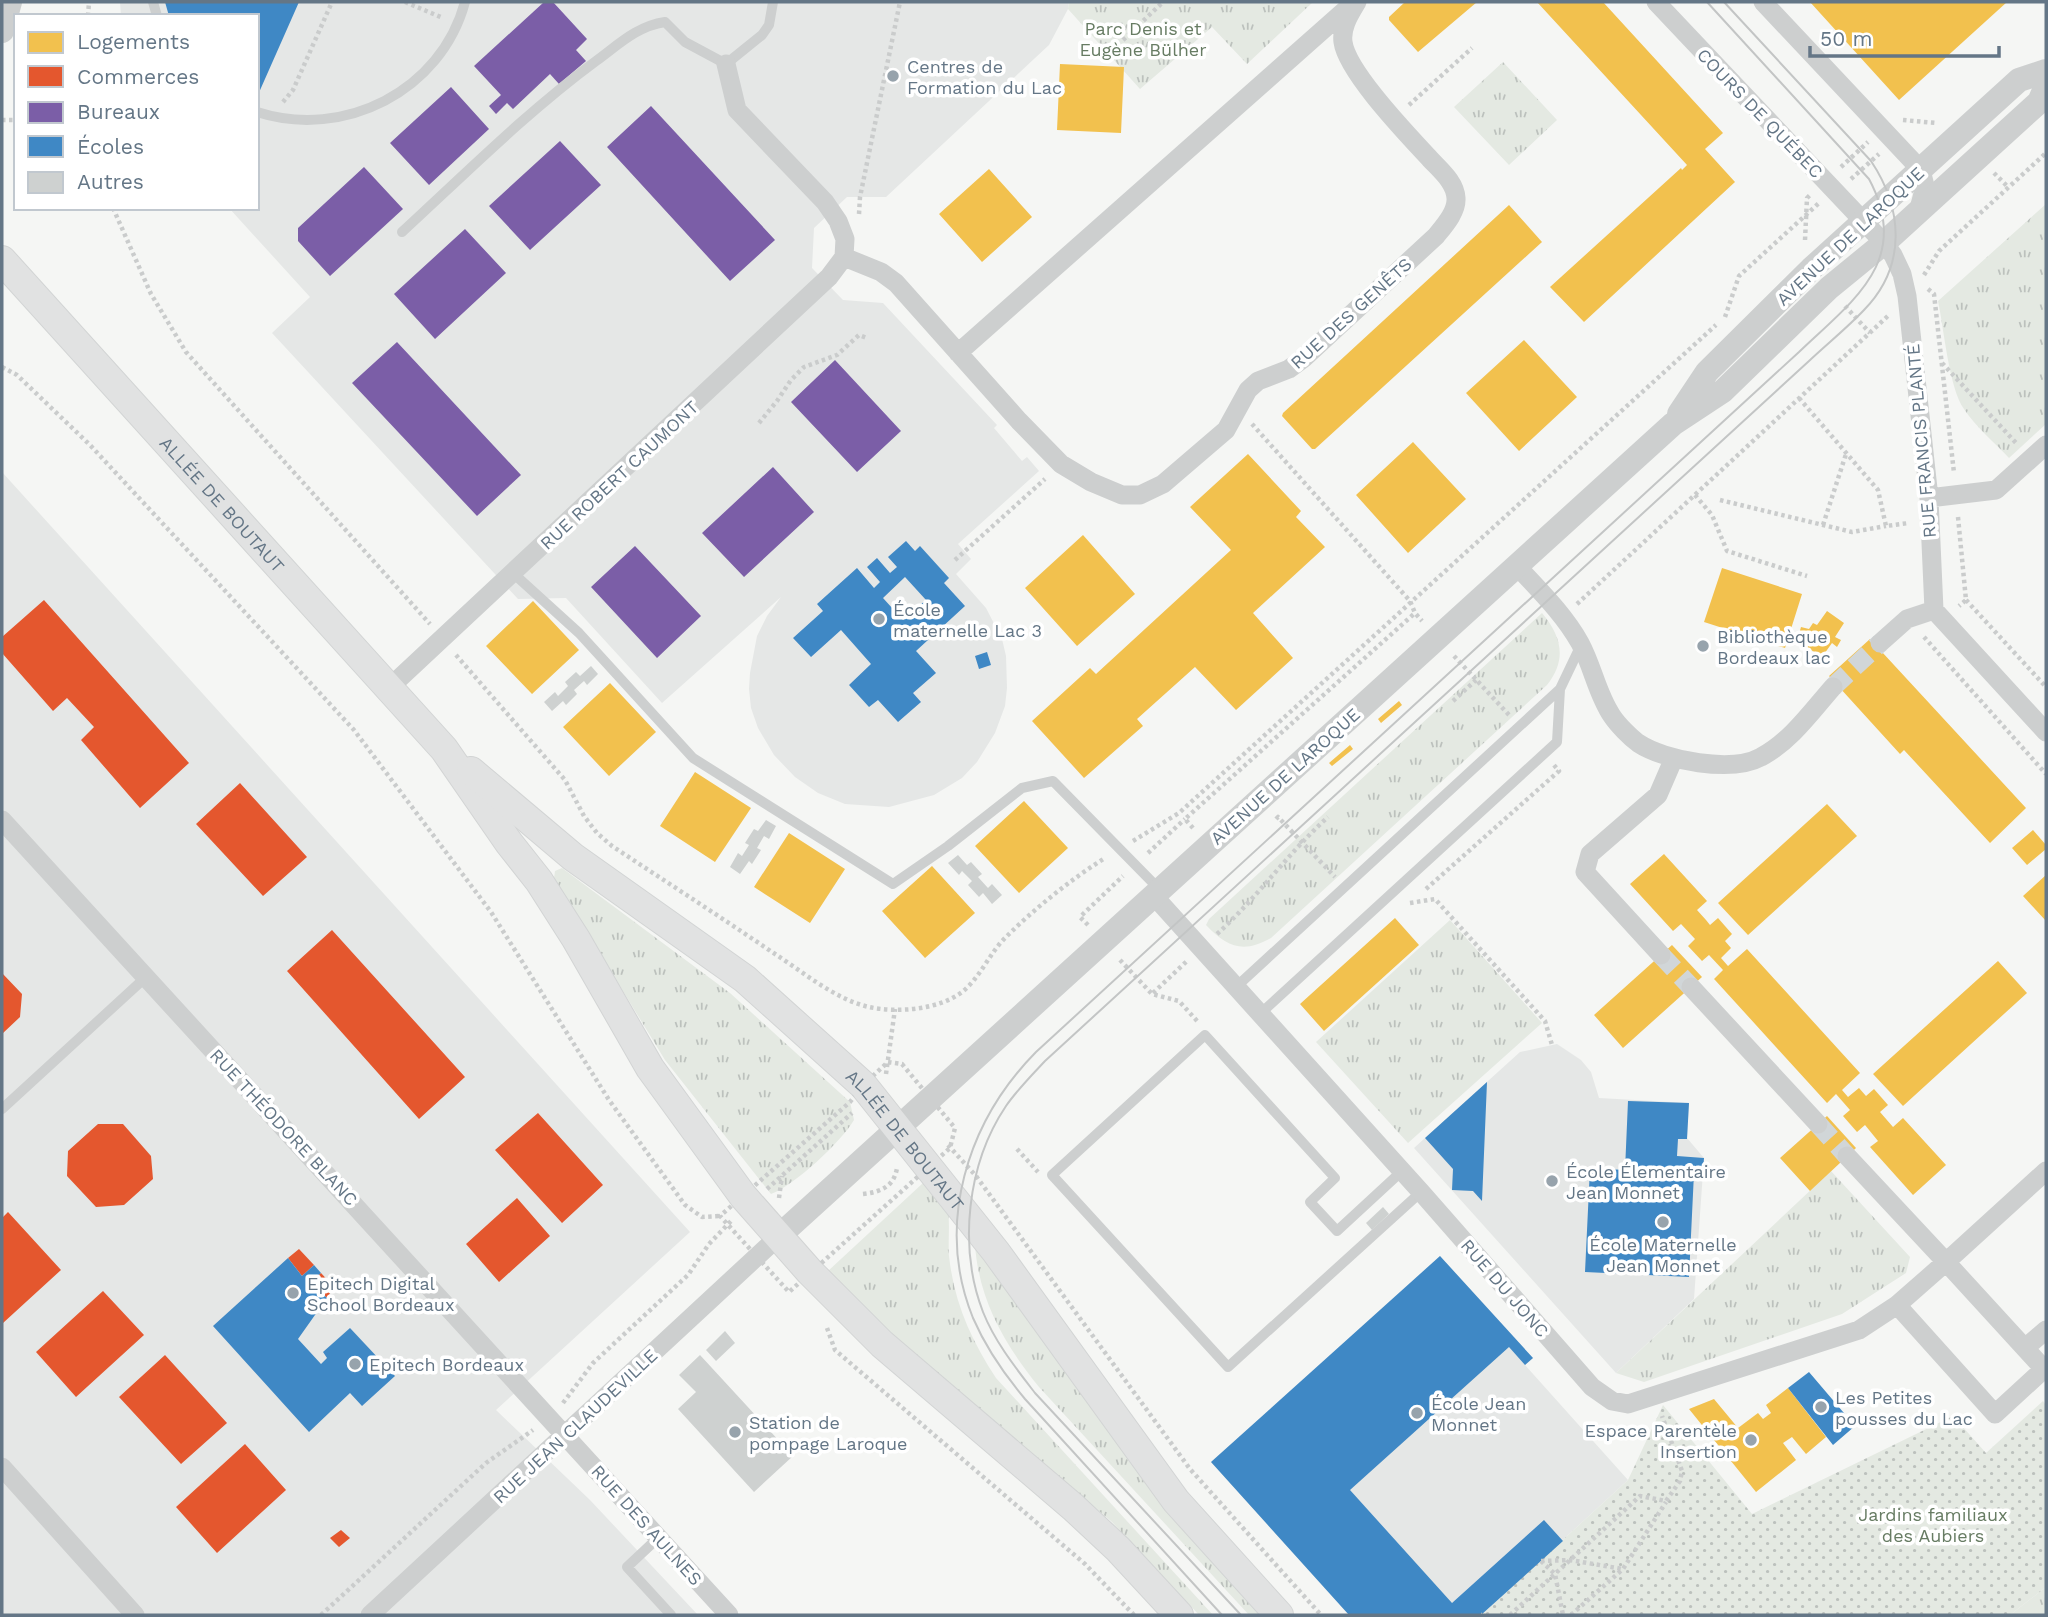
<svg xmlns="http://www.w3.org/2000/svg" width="2048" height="1617" font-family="'Work Sans',sans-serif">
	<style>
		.built { fill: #e5e7e6 }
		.grass { fill: url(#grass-tufts) }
		.garden { fill: url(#garden-dots) }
		.homes { fill: #f2c14e }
		.shops { fill: #e4572e }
		.offices { fill: #7b5ea7 }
		.schools { fill: #3f88c5; fill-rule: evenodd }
		.building { fill: #ced1d0 }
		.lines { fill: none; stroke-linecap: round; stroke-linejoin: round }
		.minor-tunnel { stroke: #d1d6d8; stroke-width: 19; stroke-dasharray: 19 10; stroke-linecap: butt }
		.secondary-casing { stroke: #d2d4d4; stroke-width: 30 }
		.path { stroke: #cacccc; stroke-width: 4.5; stroke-dasharray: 3.5 3.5; stroke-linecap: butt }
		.service { stroke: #cdcfcf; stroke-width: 10 }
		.minor { stroke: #cdcfcf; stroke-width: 19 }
		.tertiary { stroke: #cdcfcf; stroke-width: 24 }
		.secondary { stroke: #e1e2e2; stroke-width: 28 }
		.tram { stroke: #c3c5c5; stroke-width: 2 }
		.poi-dot { fill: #97a3ac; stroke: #fff; stroke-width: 2.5 }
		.labels { text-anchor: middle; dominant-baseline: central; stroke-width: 7; stroke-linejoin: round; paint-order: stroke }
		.park-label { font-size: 18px; fill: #677c63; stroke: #fff }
		.poi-label { font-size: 18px; fill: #647686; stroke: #fff; text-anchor: start }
		.street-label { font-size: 18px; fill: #647686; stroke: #fff }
	</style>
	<defs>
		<pattern id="grass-tufts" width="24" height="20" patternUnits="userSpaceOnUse" patternTransform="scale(1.75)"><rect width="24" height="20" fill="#e4e9e2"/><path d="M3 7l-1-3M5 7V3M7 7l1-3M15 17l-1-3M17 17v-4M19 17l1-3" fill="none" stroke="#bcc1bd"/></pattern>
		<pattern id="garden-dots" width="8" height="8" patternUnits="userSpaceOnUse" patternTransform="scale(1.75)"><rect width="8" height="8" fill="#e4e9e2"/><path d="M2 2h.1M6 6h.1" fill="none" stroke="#bcc1bd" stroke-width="1.8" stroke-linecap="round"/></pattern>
	</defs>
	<rect width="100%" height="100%" fill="#f5f6f4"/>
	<!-- built -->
	<path class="built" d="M120 2H1069L1068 9 1049 45 886 197H847L814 228 812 268 843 300 883 303 997 425 994 428 1022 461 1027 457 1039 471 958 544 971 559 956 574 986 608 1002 639 1006 656 1007 688 1005 706 995 733 977 762 962 778 934 795 889 807 845 804 818 793 795 777 774 755 758 728 751 708 749 689 750 673 757 636 767 616 781 597 662 703 566 598 518 599 272 333 310 297 229 208H257V16H121Z
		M2 472 690 1232 496 1410 590 1500 698 1615H2Z
		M1557 1044 1581 1060 1591 1072 1599 1098 1689 1103 1687 1138 1704 1158 1694 1299 1616 1373 1414 1148 1520 1052Z
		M1440 1256 1533 1358 1525 1365 1628 1480 1481 1615H1349L1211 1462Z"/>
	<!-- grass -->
	<path class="grass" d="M1069 2H1313L1247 64 1212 27 1140 89 1068 9Z
		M1503 62 1557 120 1509 165 1454 107Z
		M2046 204V424L2009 458C1995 443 1976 427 1964 409 1949 388 1944 329 1938 301Z
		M1542 613C1562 637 1567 660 1547 685L1271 938C1243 954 1227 947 1206 925L1209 919Z
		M562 868 730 993 850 1102 854 1120C841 1142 795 1185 771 1194L665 1060 554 878 555 871Z
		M1450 920 1542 1023 1408 1143 1316 1042Z
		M1831 1171 1910 1257 1906 1273 1842 1314 1644 1382 1616 1373Z
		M923 1183C931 1192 943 1203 948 1213 950 1219 948 1247 949 1256 954 1302 971 1340 996 1378L1213 1615H1199L1112 1522 890 1333 828 1271Z
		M975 1245 1150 1490 1264 1615H1249L1039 1387C1005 1345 979 1301 975 1245Z
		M2046 1587V1615H2010Z"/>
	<!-- garden -->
	<path class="garden" d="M2043 1401 2046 1405V1587L2010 1615H1481L1628 1480 1663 1405 1752 1514 1953 1416 1986 1453Z"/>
	<!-- homes -->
	<path class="homes" d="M1405 2H1477L1418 52 1389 20V17Z
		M1537 2H1603L1723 133 1705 149 1735 182 1584 322 1550 287 1681 168 1682 170 1687 165Z
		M1810 2H2007L1899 100Z
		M1060 64 1124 67 1121 133 1057 130Z
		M989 169 1032 217 982 262 939 214Z
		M1509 205 1542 242 1315 449H1312L1282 416 1283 413Z
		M1524 340 1577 397 1519 451 1466 393Z
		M1413 442 1466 499 1408 553 1356 495Z
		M1248 454 1301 511 1296 517 1325 547 1253 613 1293 658 1236 710 1195 667 1137 719 1143 726 1084 778 1032 721 1090 668 1096 674 1231 550 1190 507Z
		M1083 535 1135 594 1077 646 1025 588Z
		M1722 568 1802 594 1785 648 1704 622Z
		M533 601 579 650 532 694 486 646Z
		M1827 611 1844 623 1835 637 1841 640 1837 647 1832 643 1822 657 1797 641 1801 627 1809 629 1813 623 1817 625Z
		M1870 639 2026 808 1990 843 1904 750 1900 754 1829 676Z
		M610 683 656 732 609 776 563 727Z
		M1399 701 1402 705 1381 723 1378 719Z
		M1350 745 1353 749 1332 766 1329 763Z
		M695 772 751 808 715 862 660 826Z
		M1024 801 1068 848 1019 893 975 846Z
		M1827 804 1857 836 1748 935 1718 903Z
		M2033 830 2046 845V849L2027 865 2012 848Z
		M789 833 845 869 810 923 754 887Z
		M1664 854 1707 901 1697 910 1706 920 1710 925 1718 918 1732 934 1725 941 1731 948 1721 958 1728 966 1747 949 1860 1073 1842 1090 1848 1097 1859 1088 1866 1096 1874 1089 1888 1105 1880 1112 1893 1127 1903 1118 1946 1165 1913 1195 1870 1147 1878 1141 1865 1125 1857 1132 1843 1116 1850 1110 1836 1094 1827 1103 1715 980 1714 979 1723 970 1709 955 1702 961 1688 946 1695 939 1681 924 1673 931 1630 884Z
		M932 866 975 913 925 958 882 911Z
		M2046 875V921L2023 896Z
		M1395 918 1419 945 1324 1031 1300 1004Z
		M1672 945 1702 977 1623 1048 1594 1015Z
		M1998 961 2027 993 1903 1106 1873 1074Z
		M1827 1116 1856 1148 1810 1191 1780 1158Z
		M1788 1388 1826 1437 1806 1454 1792 1437 1783 1443 1796 1460 1756 1492 1689 1409 1714 1399 1738 1428 1758 1413 1763 1419 1771 1413 1766 1405Z"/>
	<!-- shops -->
	<path class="shops" d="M44 600 189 763 140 808 81 740 94 727 67 698 53 711 2 653V637Z
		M240 783 307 857 263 896 196 824Z
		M332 930 465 1077 419 1119 287 971Z
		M2 973 22 994 20 1017 2 1034Z
		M538 1113 603 1185 562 1223 495 1150Z
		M98 1124H123L151 1156 153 1179 124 1205 96 1207 67 1176 68 1151Z
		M517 1198 550 1236 499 1282 466 1244Z
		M8 1212 61 1270 3 1323 2 1218Z
		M299 1249 314 1265 302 1276 288 1258Z
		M321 1273 334 1287 327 1298 310 1282Z
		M103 1291 144 1335 76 1397 36 1352Z
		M165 1355 227 1423 181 1464 119 1397Z
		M245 1444 286 1490 217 1553 176 1507Z
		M341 1530 350 1538 339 1547 330 1538Z"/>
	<!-- offices -->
	<path class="offices" d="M544 2H553L587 39 576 50 586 61 559 84 550 74 513 109 507 103 496 114 489 106 501 95 474 66Z
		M451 87 489 129 429 185 390 143Z
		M651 106 775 240 730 281 607 147Z
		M560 141 601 185 530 250 489 206Z
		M364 167 403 209 330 276 298 241V228Z
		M465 229 506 273 435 339 394 294Z
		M397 342 521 475 477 516 352 383Z
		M835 360 901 431 857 472 791 402Z
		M773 467 814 512 744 577 702 533Z
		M635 546 701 616 657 658 591 587Z"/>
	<!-- schools -->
	<path class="schools" d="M165 2H299L257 97V16H169Z
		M906 541 915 551 920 546 949 578 944 583 965 606 916 651 936 673 913 693 921 702 898 722 878 700 869 707 849 685 871 664 841 630 811 657 793 638 823 611 817 604 857 568 874 588 880 582 867 567 877 558 890 573 897 567 888 557ZM905 577 926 600 903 620 883 598Z
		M987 652 991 665 979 669 975 656Z
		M1487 1082 1482 1201 1473 1191 1452 1190 1453 1169 1425 1138Z
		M1628 1101 1689 1103 1687 1139H1678L1677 1156 1704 1158 1703 1171 1676 1169V1172L1694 1173 1689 1277 1585 1272 1590 1168 1625 1170Z
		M1440 1256 1533 1358 1525 1365 1509 1347 1350 1490 1452 1603 1544 1520 1563 1541 1481 1615H1349L1211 1462Z
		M288 1258 302 1276 314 1265 321 1273 310 1282 327 1298 298 1339 321 1364 327 1358 323 1352 350 1328 395 1376 362 1406 350 1393 309 1432 213 1326Z
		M1809 1372 1855 1426 1833 1445 1788 1388Z"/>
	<!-- building -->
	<path class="building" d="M591 666 598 674 587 685 584 681 574 690 577 694 566 705 563 701 552 711 544 702 555 692 558 696 568 686 565 682 576 672 580 676Z
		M766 820 776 826 769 839 764 836 757 848 761 850 752 864 749 861 740 874 730 867 738 853 742 856 749 845 745 843 754 829 758 831Z
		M958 855 967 865 971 862 982 874 978 877 988 888 992 884 1002 895 992 904 983 893 979 897 968 885 972 881 962 871 959 875 948 863Z
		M1383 1207 1389 1214 1372 1230 1366 1223Z
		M725 1331 735 1343 716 1361 706 1350Z
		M700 1355 793 1456 754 1492 678 1409 696 1392 679 1375Z"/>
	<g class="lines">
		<!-- minor-tunnel -->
		<path class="minor-tunnel" d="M1833 687 1880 643
			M1661 955 1691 987
			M1818 1124 1847 1156"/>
		<!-- secondary casing -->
		<g class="secondary-casing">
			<g id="secondary">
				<path id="s1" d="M2 260 444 749 509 843 539 881 576 939 650 1068 743 1196 810 1272 882 1344 1073 1507 1118 1549 1179 1615"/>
				<path id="s2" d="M471 771 573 857 745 979 863 1085 996 1252 1176 1501 1279 1615"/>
			</g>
		</g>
		<!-- path -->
		<path class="path" d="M405 2 443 18
			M88 16 89 2
			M1123 40 1163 2
			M283 102 293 90 332 2
			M1409 105 1472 48
			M2 120H16
			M1903 120 1936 123
			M1841 167 1868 142
			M1994 173 2008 187
			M1851 179 1879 154
			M113 208 151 294 186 352 430 624
			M859 214 860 197 900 2
			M1805 240 1807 198 1811 194
			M1924 275 1939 251 2046 153
			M1928 289 1934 294 1954 473
			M1845 306 1870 333
			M1725 317 1739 276 1819 203
			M1942 363 2017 444
			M2 367 17 375 90 445 354 730 491 912 609 1100 685 1205 702 1217 720 1216
			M1799 398 1878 490 1886 526 1909 523
			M759 423 777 401 791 380 804 367 837 355 859 335 867 338
			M1252 424 1410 601 1415 613 1422 621
			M1695 495 1712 515 1727 551 1807 576
			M1720 500 1852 532 1886 526
			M1958 517 1966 600 1959 606
			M1823 525 1846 454
			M955 560 1045 479
			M1966 600 2046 687
			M1577 604 1889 315
			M1924 637 2046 774
			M456 655 565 780 584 816 597 833 612 846C665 881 719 916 772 952 802 971 834 999 869 1007 897 1013 938 1010 962 992 980 978 989 954 1005 938 1034 909 1070 880 1105 858
			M1454 656 1510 716
			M1453 701 1476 680
			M1276 819 1278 817 1335 877
			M1193 828 1185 819 1415 613
			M1133 841 1179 813 1716 325
			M1148 853 1185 819
			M1426 889 1559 771 1553 764
			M1410 903 1435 899 1545 1021 1552 1045
			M1088 925 1080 917 1123 876
			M1217 934C1257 898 1288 853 1328 817
			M1120 960 1152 994 1179 1001 1198 1022
			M1153 993 1187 961
			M888 1062 902 1064 955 1128 950 1148 789 1292 720 1216 850 1102 863 1085Z
			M886 1074 895 1009
			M948 1145 976 1176 1190 1469 1321 1615
			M1017 1149 1038 1172
			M767 1189 852 1113
			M863 1194C880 1192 894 1187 897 1168
			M779 1198 782 1176
			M827 1328 835 1350 1085 1564 1134 1615
			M563 1403 593 1363 688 1275 709 1244 732 1220
			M1541 1561 1570 1560 1623 1569
			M1541 1561 1555 1574 1563 1615
			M321 1615 486 1463 533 1430
			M1481 1615H1482
			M1510 1615 1640 1496 1666 1501 1680 1481 1682 1471 1662 1416
			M1571 1615 1623 1569 1666 1502"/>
		<!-- service -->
		<path class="service" d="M153 2 157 16
			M257 112C344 140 441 91 465 2
			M402 232C465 174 527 112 596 61 618 45 637 26 665 22L685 42 726 64 762 35 769 25 773 2
			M514 574 579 633 693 758 893 884 948 846 1022 788 1053 781 1160 890
			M1236 987 1560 689 1581 645
			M1260 1014 1557 742 1560 689
			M2 1109 146 977
			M1402 1171 1337 1231 1310 1202 1335 1178 1205 1035 1052 1175 1228 1367 1421 1192
			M659 1537 627 1567 671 1615"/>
		<!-- minor -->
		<path class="minor" d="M1656 2 1884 243 1893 255 1902 274 1907 296 1929 498 1934 610 1907 619 1880 643
			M1763 2 1921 170 1925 186 1919 209
			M726 64 737 110 825 202 838 221 845 239 844 257
			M844 257 881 272 896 283 1019 421 1061 464 1091 482 1122 495H1140L1163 484 1226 430 1248 390 1258 381 1289 369 1304 358 1436 236C1444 226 1457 212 1456 198 1455 182 1441 171 1430 159 1408 135 1347 72 1343 42 1341 27 1350 14 1357 2
			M958 353 1351 5
			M1929 498 1996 490 2046 445
			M1516 565C1539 590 1564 614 1580 643 1593 667 1597 694 1612 716 1618 725 1630 737 1638 743 1665 761 1732 773 1761 757 1790 742 1812 711 1833 687
			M1934 610 2046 732
			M389 688 829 277 844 257
			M2 820 729 1615
			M1154 896 1421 1192 1592 1387 1612 1401 1628 1404 1859 1330 1897 1305 1946 1262 2044 1369 1995 1414 1897 1305
			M1661 955 1585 872 1590 854 1658 795 1674 758
			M1691 987 1818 1124
			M1847 1156 1946 1262 2046 1171
			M2025 1348 2046 1330
			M2 1467 135 1615
			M370 1615 779 1236"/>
		<!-- tertiary -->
		<path class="tertiary" d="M2 31 10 2
			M1679 414 1707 372 1811 269 2019 80 2046 71
			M779 1236 1673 424 1723 391 1829 288 1884 243 2039 102 2046 86"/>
		<!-- secondary -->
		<use href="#secondary" class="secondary"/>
		<!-- tram -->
		<path class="tram" d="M1222 1615 1025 1399C1004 1374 986 1348 973 1318 935 1224 967 1122 1036 1052L1799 352C1852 301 1913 261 1869 179L1707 2
			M1241 1615 1035 1393C1015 1367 995 1342 983 1312 958 1247 967 1164 1006 1106 1017 1090 1031 1076 1045 1061L1809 361C1827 344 1847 328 1864 310 1907 266 1903 209 1871 161L1724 2"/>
	</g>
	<!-- markers -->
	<g class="poi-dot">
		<circle cx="893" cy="76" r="7"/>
		<circle cx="879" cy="619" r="7"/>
		<circle cx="1703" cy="646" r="7"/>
		<circle cx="1552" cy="1181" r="7"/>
		<circle cx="1663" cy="1222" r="7"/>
		<circle cx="293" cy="1293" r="7"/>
		<circle cx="355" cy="1364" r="7"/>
		<circle cx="1821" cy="1407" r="7"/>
		<circle cx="1417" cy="1413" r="7"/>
		<circle cx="735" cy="1432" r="7"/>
		<circle cx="1751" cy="1440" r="7"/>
	</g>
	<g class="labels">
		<!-- park labels -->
		<g class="park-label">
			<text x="1143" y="28">Parc Denis et<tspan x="1143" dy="21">Eugène Bülher</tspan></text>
			<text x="1933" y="1514">Jardins familiaux<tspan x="1933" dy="21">des Aubiers</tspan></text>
		</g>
		<!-- poi labels -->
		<g class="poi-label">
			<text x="907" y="66">Centres de<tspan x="907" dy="21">Formation du Lac</tspan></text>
			<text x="893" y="609">École<tspan x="893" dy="21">maternelle Lac 3</tspan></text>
			<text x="1717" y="636">Bibliothèque<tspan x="1717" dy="21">Bordeaux lac</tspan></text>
			<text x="1566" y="1171">École Élementaire<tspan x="1566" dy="21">Jean Monnet</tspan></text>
			<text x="1663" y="1244" text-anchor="middle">École Maternelle<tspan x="1663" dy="21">Jean Monnet</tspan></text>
			<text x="307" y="1283">Epitech Digital<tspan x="307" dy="21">School Bordeaux</tspan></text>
			<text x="369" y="1364">Epitech Bordeaux</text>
			<text x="1835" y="1397">Les Petites<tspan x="1835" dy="21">pousses du Lac</tspan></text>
			<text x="1431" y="1403">École Jean<tspan x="1431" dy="21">Monnet</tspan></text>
			<text x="749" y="1422">Station de<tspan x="749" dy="21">pompage Laroque</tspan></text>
			<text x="1737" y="1430" text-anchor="end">Espace Parentèle<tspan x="1737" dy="21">Insertion</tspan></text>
		</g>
		<!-- street labels -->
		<g class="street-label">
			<text transform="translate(1760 113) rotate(46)">COURS DE QUÉBEC</text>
			<text transform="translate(1850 236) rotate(-43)">AVENUE DE LAROQUE</text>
			<text transform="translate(1351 313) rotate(-42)">RUE DES GENÊTS</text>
			<text transform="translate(1921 441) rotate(-95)">RUE FRANCIS PLANTÉ</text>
			<text transform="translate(619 475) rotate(-43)">RUE ROBERT CAUMONT</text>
			<text stroke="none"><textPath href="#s1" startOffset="329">ALLÉE DE BOUTAUT</textPath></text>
			<text transform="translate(1285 776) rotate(-42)">AVENUE DE LAROQUE</text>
			<text transform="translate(284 1127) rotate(47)">RUE THÉODORE BLANC</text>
			<text stroke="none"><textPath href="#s2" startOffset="572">ALLÉE DE BOUTAUT</textPath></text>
			<text transform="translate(1505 1288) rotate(49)">RUE DU JONC</text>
			<text transform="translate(575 1426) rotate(-43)">RUE JEAN CLAUDEVILLE</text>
			<text transform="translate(647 1525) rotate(48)">RUE DES AULNES</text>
		</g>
	</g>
	<!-- border -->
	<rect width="2048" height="1617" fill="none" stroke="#647686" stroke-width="7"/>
	<!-- legend -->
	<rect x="14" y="14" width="245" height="196" fill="#ffffff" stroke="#c1c8cf" stroke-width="2"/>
	<rect x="28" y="32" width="35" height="21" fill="#f2c14e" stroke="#c1c8cf" stroke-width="2"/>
	<text x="77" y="49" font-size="21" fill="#647686">Logements</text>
	<rect x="28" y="66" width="35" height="21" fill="#e4572e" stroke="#c1c8cf" stroke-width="2"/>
	<text x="77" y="84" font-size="21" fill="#647686">Commerces</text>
	<rect x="28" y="102" width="35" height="21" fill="#7b5ea7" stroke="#c1c8cf" stroke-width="2"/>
	<text x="77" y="119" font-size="21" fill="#647686">Bureaux</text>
	<rect x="28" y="136" width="35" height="21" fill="#3f88c5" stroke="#c1c8cf" stroke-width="2"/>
	<text x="77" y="154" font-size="21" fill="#647686">Écoles</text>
	<rect x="28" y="172" width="35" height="21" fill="#ced1d0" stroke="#c1c8cf" stroke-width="2"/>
	<text x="77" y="189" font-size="21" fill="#647686">Autres</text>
	<!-- scale -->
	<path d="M1810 46v10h189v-10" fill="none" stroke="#647686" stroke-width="3.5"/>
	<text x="1820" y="46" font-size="21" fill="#647686" stroke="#ffffff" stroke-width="5" paint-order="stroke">50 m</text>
</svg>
